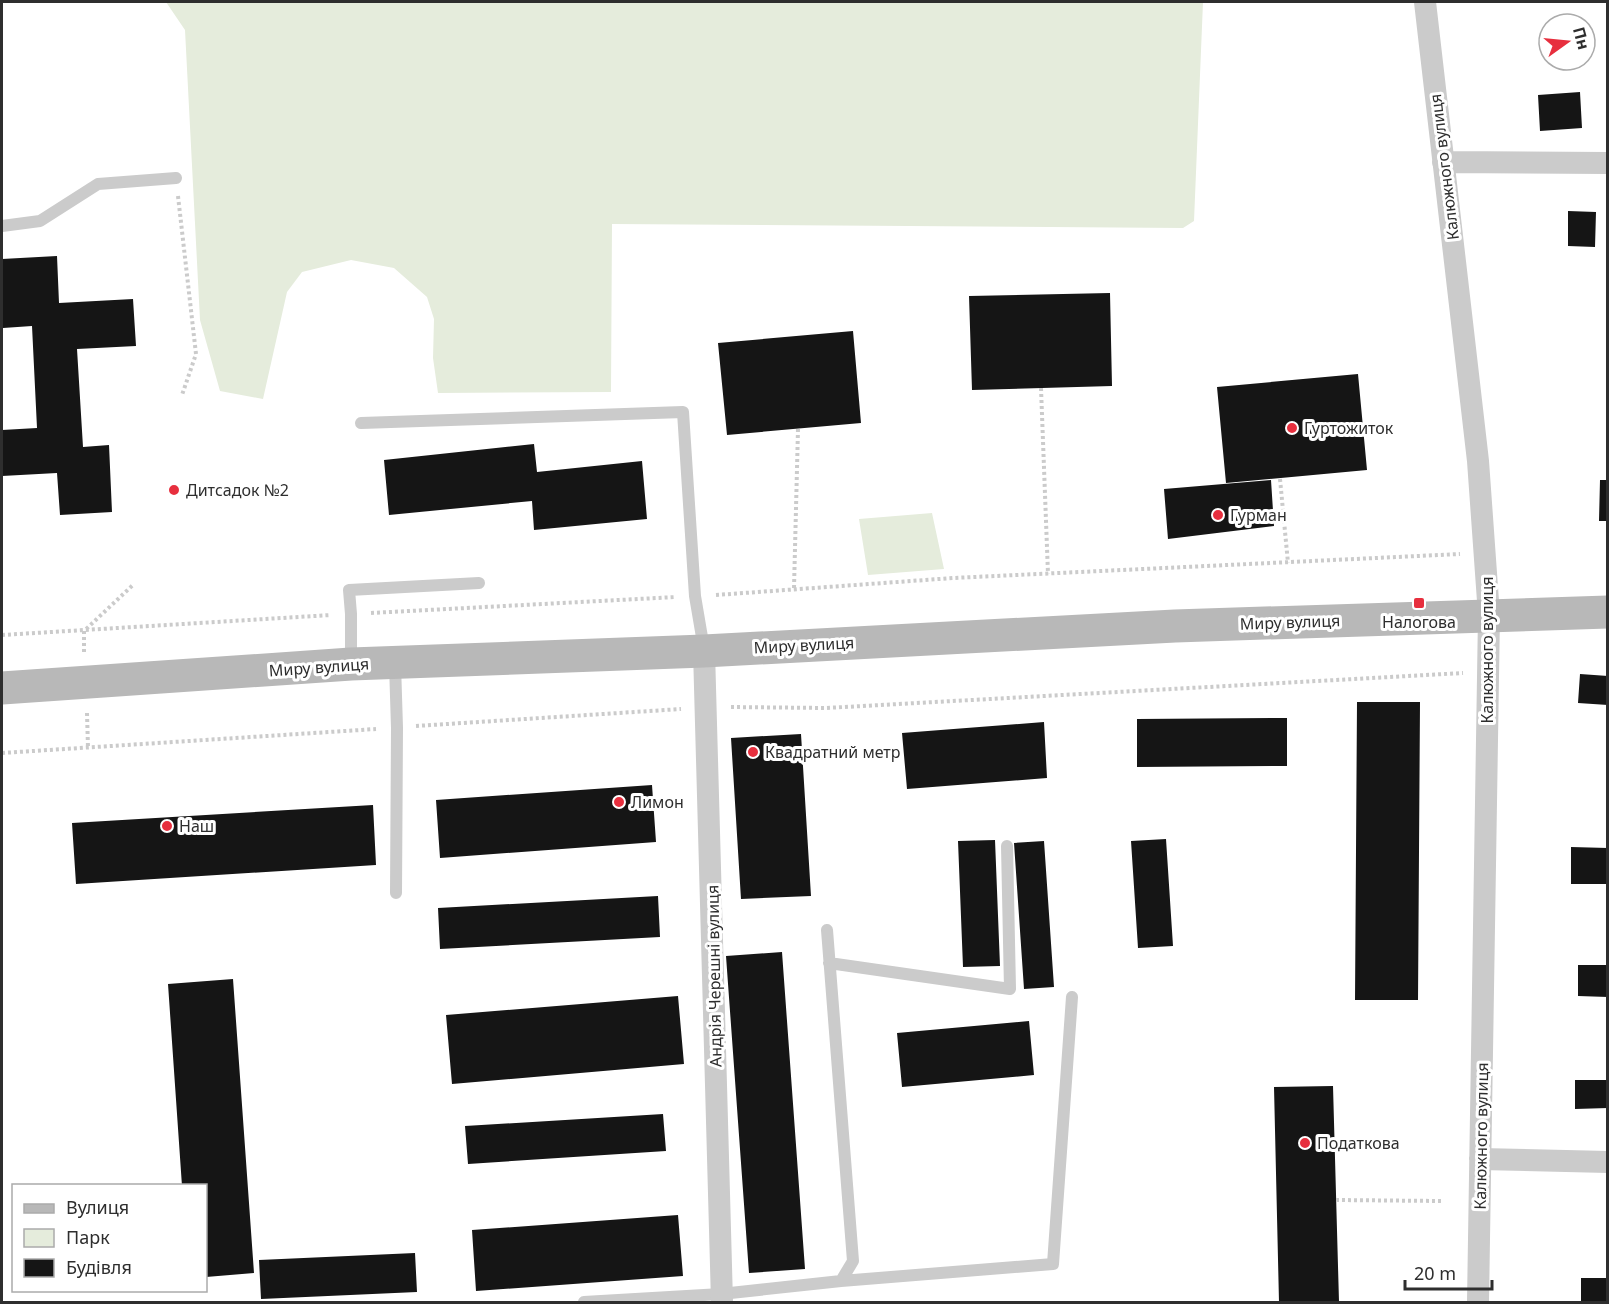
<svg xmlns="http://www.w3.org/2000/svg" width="1609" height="1304" font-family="'Noto Sans',sans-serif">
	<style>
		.green { fill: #e5ecdc }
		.building { fill: #151515 }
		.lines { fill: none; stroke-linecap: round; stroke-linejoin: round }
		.path { stroke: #cbcbcb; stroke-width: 4; stroke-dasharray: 3 3; stroke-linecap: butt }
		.lane { stroke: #cbcbcb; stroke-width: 12 }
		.street { stroke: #cbcbcb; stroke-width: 22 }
		.secondary { stroke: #b8b8b8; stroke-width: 33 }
		.poi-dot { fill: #e72f3e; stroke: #fff; stroke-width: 2 }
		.labels { text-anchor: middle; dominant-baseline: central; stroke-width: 6; stroke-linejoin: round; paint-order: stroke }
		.street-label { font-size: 16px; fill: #2e2e2e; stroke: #fff }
		.poi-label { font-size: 16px; fill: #2e2e2e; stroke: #fff; text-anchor: start }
	</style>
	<rect width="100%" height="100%" fill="#fff"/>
	<!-- green -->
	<path class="green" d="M166 2H1203L1194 221 1183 228 612 224 611 392 438 393 433 358 434 319 427 297 394 268 351 260 302 272 287 292 263 399 220 391 200 320 185 30Z
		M932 513 944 569 868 575 859 519Z"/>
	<!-- building -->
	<path class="building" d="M1580 92 1582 128 1540 131 1538 95Z
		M1568 211 1596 212 1595 247 1568 246Z
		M57 256 59 303 133 299 136 346 77 349 83 447 109 445 112 512 60 515 57 473 2 476V430L37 428 32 326 3 328 2 259Z
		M1110 293 1112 386 972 390 969 296Z
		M853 331 861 423 727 435 718 343Z
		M1358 374 1367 470 1226 483 1217 387Z
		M534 444 537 472 642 461 647 519 534 530 532 501 389 515 384 460Z
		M1271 480 1274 526 1168 539 1164 489Z
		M1600 480H1608V521H1599Z
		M1580 674 1608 676V705L1578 703Z
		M1357 702H1420L1418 1000H1355Z
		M1287 718V766L1137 767V719Z
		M1044 722 1047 778 907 789 902 733Z
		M801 734 811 896 741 899 731 738Z
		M652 785 656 842 440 858 436 800Z
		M373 805 376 865 76 884 72 823Z
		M1166 839 1173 946 1138 948 1131 841Z
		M995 840 1000 966 963 967 958 841Z
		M1044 841 1054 987 1024 989 1014 843Z
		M1571 847 1608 848V884H1571Z
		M658 896 660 937 440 949 438 908Z
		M782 952 805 1269 749 1273 726 956Z
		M1578 965H1608V997L1578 996Z
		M233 979 254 1273 206 1277V1186H182L168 984Z
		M678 996 684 1064 452 1084 446 1015Z
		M1029 1021 1034 1075 902 1087 897 1033Z
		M1575 1080H1608V1108L1575 1109Z
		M1333 1086 1339 1302H1279L1274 1087Z
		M663 1114 666 1151 468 1164 465 1126Z
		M678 1215 683 1276 476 1291 472 1230Z
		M415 1253 417 1292 261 1299 259 1260Z
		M1581 1278H1608V1302H1581Z"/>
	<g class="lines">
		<!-- path -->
		<path class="path" d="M178 196 196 354 182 395
			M1041 388 1048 574
			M1280 479 1288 563
			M794 588 798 429
			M716 595 953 578 1460 554
			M371 613 676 597
			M2 635 331 615
			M84 652V631L134 584
			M731 707 826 708 1463 673
			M87 713 88 748
			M416 726 681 709
			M2 753 376 729
			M1336 1200 1441 1201"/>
		<!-- lane -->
		<path class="lane" d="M2 226 40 221 98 184 176 178
			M361 423 683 412 695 596 704 649
			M351 663V614L349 590 479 583
			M395 664 397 728 396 893
			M829 963 1010 989 1007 846
			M841 1281 1053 1264 1072 997
			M584 1302 721 1294 841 1281 853 1261 827 930"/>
		<!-- street -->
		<path class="street" d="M1425 2 1478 461 1489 615 1478 1302
			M1443 162 1608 163
			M704 651 722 1302
			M1480 1159 1608 1162"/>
		<!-- secondary -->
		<path class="secondary" d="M2 688 351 664 704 651 1175 626 1608 612"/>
	</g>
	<!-- markers -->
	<g class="poi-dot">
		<circle cx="1292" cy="428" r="6"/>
		<circle cx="174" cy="490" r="6"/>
		<circle cx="1218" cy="515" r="6"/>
		<rect x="1413" y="597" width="12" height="12" rx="3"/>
		<circle cx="753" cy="752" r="6"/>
		<circle cx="619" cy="802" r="6"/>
		<circle cx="167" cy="826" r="6"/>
		<circle cx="1305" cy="1143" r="6"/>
	</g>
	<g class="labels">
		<!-- street labels -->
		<g class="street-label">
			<text transform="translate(1444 167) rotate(-97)">Калюжного вулиця</text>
			<text transform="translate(1290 622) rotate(-2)">Миру вулиця</text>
			<text transform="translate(804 645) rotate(-3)">Миру вулиця</text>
			<text transform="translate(1487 650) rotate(-90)">Калюжного вулиця</text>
			<text transform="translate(319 667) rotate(-4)">Миру вулиця</text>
			<text transform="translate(714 976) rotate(-91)">Андрія Черешні вулиця</text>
			<text transform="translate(1481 1136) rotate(-89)">Калюжного вулиця</text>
		</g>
		<!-- poi labels -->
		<g class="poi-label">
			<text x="1304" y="428">Гуртожиток</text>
			<text x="186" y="490">Дитсадок №2</text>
			<text x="1230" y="515">Гурман</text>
			<text x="1419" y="622" text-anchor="middle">Налогова</text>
			<text x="765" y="752">Квадратний метр</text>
			<text x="631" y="802">Лимон</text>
			<text x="179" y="826">Наш</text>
			<text x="1317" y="1143">Податкова</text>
		</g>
	</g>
	<!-- border -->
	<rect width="1609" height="1304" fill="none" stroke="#2e2e2e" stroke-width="6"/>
	<!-- legend -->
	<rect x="12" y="1184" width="195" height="108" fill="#ffffff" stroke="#ababab" stroke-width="1.5"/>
	<rect x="24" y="1204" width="30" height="9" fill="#b8b8b8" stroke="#ababab" stroke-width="1.5"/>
	<text x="66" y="1214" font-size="18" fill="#2e2e2e">Вулиця</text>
	<rect x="24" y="1229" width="30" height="18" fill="#e5ecdc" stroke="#ababab" stroke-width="1.5"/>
	<text x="66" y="1244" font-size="18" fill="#2e2e2e">Парк</text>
	<rect x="24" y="1259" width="30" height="18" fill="#151515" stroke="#ababab" stroke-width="1.5"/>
	<text x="66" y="1274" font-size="18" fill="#2e2e2e">Будівля</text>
	<!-- north arrow -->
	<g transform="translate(1567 42) rotate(75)"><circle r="28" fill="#ffffff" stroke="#ababab" stroke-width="1.5"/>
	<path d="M0-4.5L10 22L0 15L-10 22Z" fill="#e72f3e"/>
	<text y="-9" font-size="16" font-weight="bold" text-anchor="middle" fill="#2e2e2e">Пн</text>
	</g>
	<!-- scale -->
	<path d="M1405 1280v9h87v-9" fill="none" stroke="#2e2e2e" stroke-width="3"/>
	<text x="1414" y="1280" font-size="18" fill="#2e2e2e" stroke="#ffffff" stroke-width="4.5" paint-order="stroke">20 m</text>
</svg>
